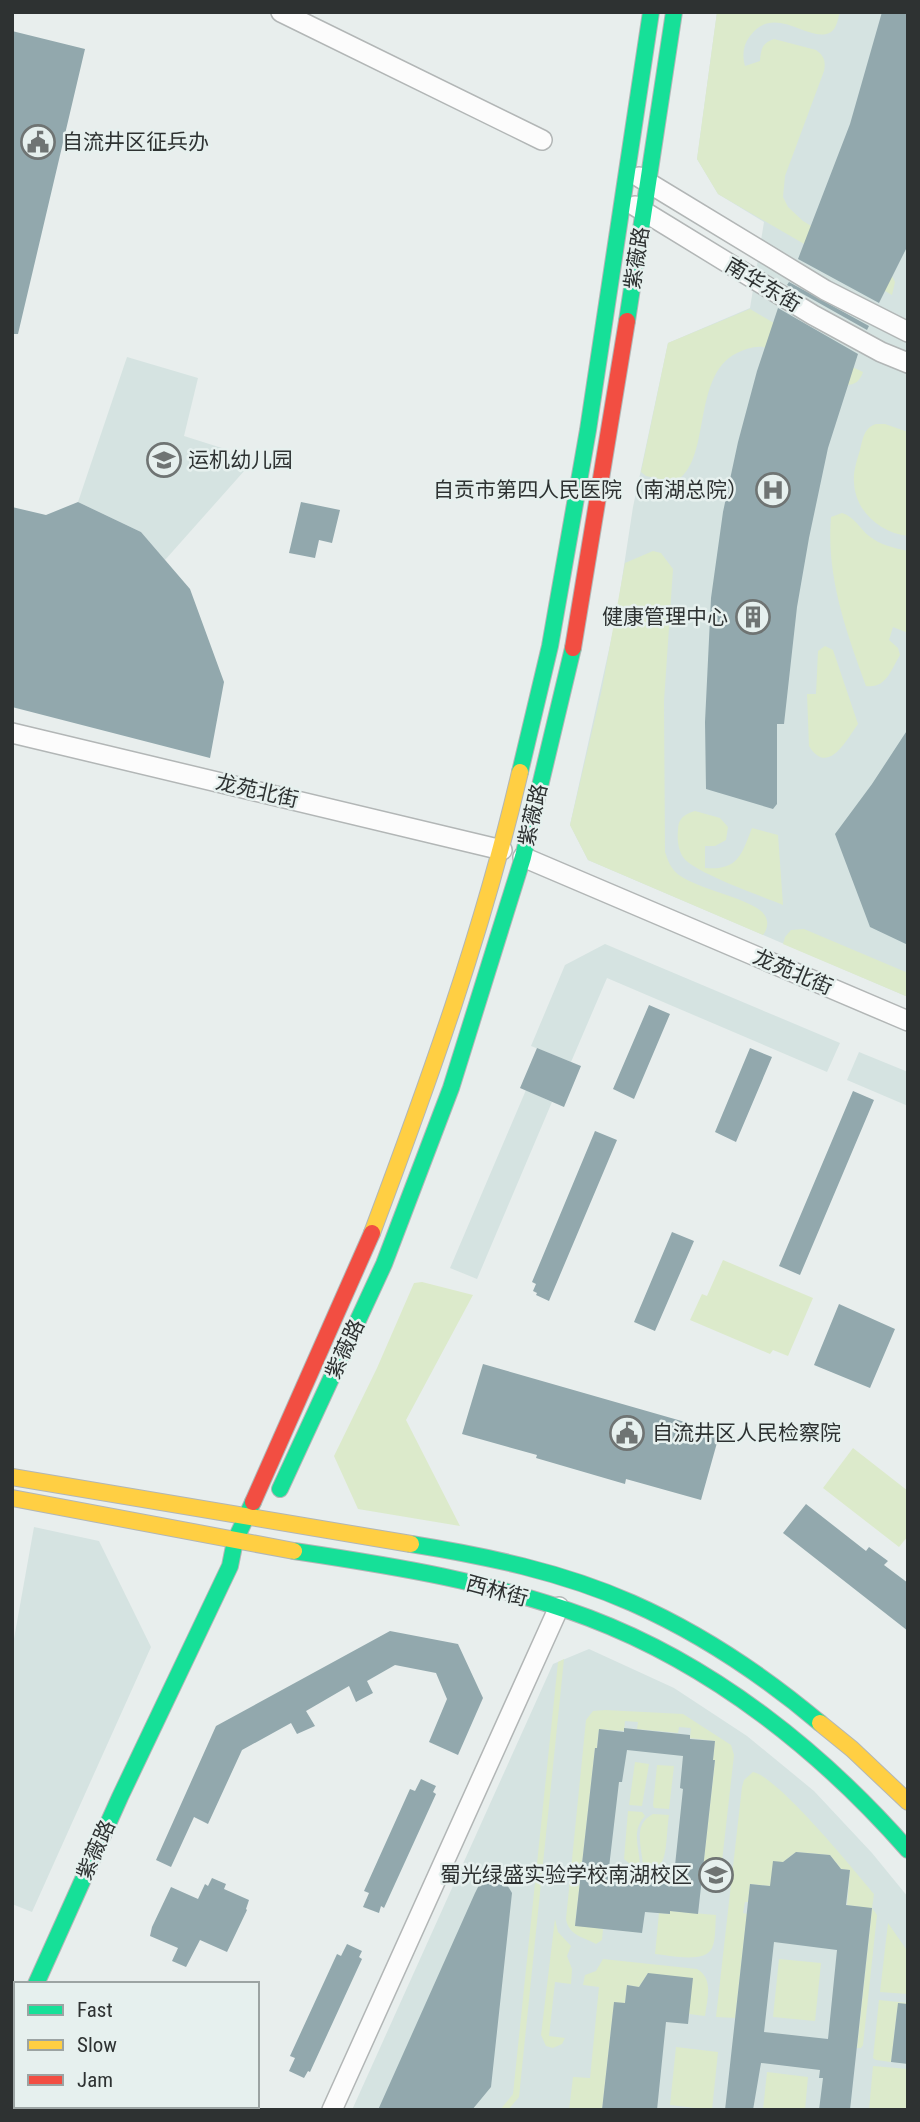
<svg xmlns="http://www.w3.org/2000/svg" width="920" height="2122" font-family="'Roboto Condensed','Noto Sans SC',sans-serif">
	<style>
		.built { fill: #d5e3e1 }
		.green { fill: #dceacb }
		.building { fill: #92a8ad; fill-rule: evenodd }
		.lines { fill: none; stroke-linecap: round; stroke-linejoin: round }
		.street-casing { stroke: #b2b6b6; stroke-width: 22 }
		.fast-casing { stroke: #b2b6b6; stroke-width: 18 }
		.slow-casing { stroke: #b2b6b6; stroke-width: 18 }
		.jam-casing { stroke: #b2b6b6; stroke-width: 18 }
		.street { stroke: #fcfcfc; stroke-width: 19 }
		.fast { stroke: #16e098; stroke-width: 16 }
		.slow { stroke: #ffcf43; stroke-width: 16 }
		.jam { stroke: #f24e42; stroke-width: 16 }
		.labels { text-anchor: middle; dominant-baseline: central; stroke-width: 5; stroke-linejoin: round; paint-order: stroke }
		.poi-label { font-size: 21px; fill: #2e3232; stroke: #e6f0ee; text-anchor: start }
		.street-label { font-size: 21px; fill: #2e3232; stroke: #e6f0ee }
	</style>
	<rect width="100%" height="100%" fill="#e8eeed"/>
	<!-- built -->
	<path class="built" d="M717 12H908V997L588 860 570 825 616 618 633 507 668 343 750 308 764 222 718 194 697 159Z
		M127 357 198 378 184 436 225 449 245 470 165 560 141 532 78 502Z
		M605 944 840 1043 827 1072 607 978 571 1062 531 1046 565 965Z
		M859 1052 908 1072V1106L847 1080Z
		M526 1090 552 1102 477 1279 450 1268Z
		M34 1527 99 1541 151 1647 32 1912 12 1904V1650Z
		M589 1649 674 1688 747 1736 814 1791 872 1853 908 1897V2110H352L553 1664Z"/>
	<!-- green -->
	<path class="green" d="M717 12H840C838 18 837 28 831 32 810 45 775 2 750 36 743 45 742 55 745 66L760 61C761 49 762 43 774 39L816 50C824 56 826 61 824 71L785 176 783 197 788 207 803 221 891 274 895 282 892 295 718 194 697 159Z
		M750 309 837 360 863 372C860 381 855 385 846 385 825 375 789 353 768 348 758 345 747 348 737 353 690 376 713 463 674 482L646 476 641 472 668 343Z
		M876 424H885L908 432V536C880 533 855 511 854 482 853 472 857 460 860 450 863 438 864 428 876 424Z
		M842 513C855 517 859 528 869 536 880 545 894 548 908 551V633L893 627 889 640 898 648 900 655C891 670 886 689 866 686 846 631 826 576 831 517Z
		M653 551 661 553 673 569 664 701 665 852C668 861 671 869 679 875 700 890 742 896 761 911 769 918 769 927 763 935L588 860 570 825 602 689 625 563Z
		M825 646 833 650 858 724C847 739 828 777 809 746L807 694H816L818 651Z
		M695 811 720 818 728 827 726 840 715 846H705V868C739 871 742 853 752 828L778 835 783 905C762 896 694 873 683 857 678 849 677 839 678 830 678 819 684 814 695 811Z
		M804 929 908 973V997L783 944 785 937 791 930Z
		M723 1260 813 1298 788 1356 773 1350 770 1354 690 1320 702 1294 707 1296Z
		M422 1282 473 1295 406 1420 460 1526 358 1509 334 1456 377 1368 414 1283Z
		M853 1448 908 1491V1536L899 1547 823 1488Z
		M564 1659 519 2097 508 2110H500L513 2094 558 1662Z
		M605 1710 683 1714 731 1745 734 1755 720 1879 702 1877 715 1761 713 1760 715 1741 690 1738 691 1728 679 1727 678 1733 637 1729 638 1722 625 1721 624 1731 599 1729 597 1748H595L575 1925 603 1929 602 1940 596 1944C584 1937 569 1936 566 1919L586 1720 593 1711Z
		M635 1762 649 1764 642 1806 629 1805Z
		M657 1765 674 1766 669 1809 654 1808 653 1805Z
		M753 1772C778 1777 854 1870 874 1894L872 1908 877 1915 863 2045 861 2048H857L872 1909 847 1905 850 1870 841 1869 830 1855 796 1852 783 1862 770 1889V1886L750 1884 748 1902H745L743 1913 747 1914 735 2018 716 2017 742 1787 744 1780Z
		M628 1811 642 1812 645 1816C631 1831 639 1846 640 1865L630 1864 624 1859Z
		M653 1814 669 1815C667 1825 667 1858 661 1863 656 1868 649 1866 643 1866 642 1847 632 1825 653 1814Z
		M670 1911 716 1915C715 1925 716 1940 712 1948 705 1964 668 1955 655 1954L659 1913 669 1914Z
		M555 1919 558 1932 571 1946 567 1956 572 1969 571 1984 555 1982 549 2036 565 2038 562 2044 553 2048 546 2046 541 2035Z
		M888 1923 908 1952V1994L880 1992Z
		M603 1959 697 1969C714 1979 707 1998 705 2016L689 2014 648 1973 639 1987 627 1985 625 2003H614L602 2110H569L573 2077 590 2078 599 1987 583 1985 585 1975 596 1971Z
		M779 1959 821 1963 815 2021 773 2017Z
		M879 2000 908 2003V2012L897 2011 891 2062 876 2060 873 2058Z
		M676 2047 718 2052 712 2110 670 2105Z
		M873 2066 908 2069V2110H869Z
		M767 2072 808 2077 805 2110H763Z"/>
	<!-- building -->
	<path class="building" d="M882 12H908V245L879 303 798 259 850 124Z
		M12 31 85 49 18 334H12Z
		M789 282 869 326 867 330 787 285Z
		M778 308 858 354 828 448 809 538 797 607 784 724H777V804L773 809 706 789 705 722 711 598 723 512 738 442 757 371Z
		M78 502 141 532 190 589 224 682 210 758 12 707V507L46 515Z
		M301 502 340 510 332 543 319 540 315 558 289 553Z
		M908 729V945L870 927 835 834 872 784Z
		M649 1005 670 1014 634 1099 613 1089Z
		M537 1048 581 1066 564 1107 520 1088Z
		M750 1048 772 1057 736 1142 715 1132Z
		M853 1091 874 1100 800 1275 779 1266Z
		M595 1131 617 1140 549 1301 536 1295 537 1293 533 1291 536 1284 532 1282Z
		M672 1232 694 1241 655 1331 634 1322Z
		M839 1304 895 1329 870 1388 814 1365Z
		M483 1364 720 1432 701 1500 626 1479 625 1484 536 1458 537 1455 462 1434Z
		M806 1504 866 1551 869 1547 888 1561 884 1565 908 1583V1631L783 1533Z
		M390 1631 458 1644 483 1698 458 1755 429 1742 447 1699 436 1673 395 1665 367 1681 373 1693 356 1702 349 1686 306 1711 315 1726 297 1734 291 1723 242 1750 208 1824 194 1817 171 1867 156 1860 216 1726Z
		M624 1728 690 1735V1739L715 1741 713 1760H715L698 1914 670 1911V1914L645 1912 642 1933 575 1926 595 1748H597L599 1729 624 1732ZM627 1750 683 1756 680 1788 683 1789 674 1875 671 1874 670 1883 608 1876 619 1782H622Z
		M421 1779 436 1786 433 1792 436 1794 384 1908 381 1906 379 1913 363 1907 369 1893 364 1891 410 1789 415 1791Z
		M796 1852 830 1855 841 1869 850 1870 846 1905 872 1908 850 2110H819L823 2078H819L820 2070 761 2063 753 2110H725L750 1884 770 1886 773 1861 783 1862ZM774 1942 837 1950 828 2039 764 2032Z
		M494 1877 506 1883 512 1893 491 2087 472 2110H378L475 1893 480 1883Z
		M212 1878 226 1884 224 1889 249 1900 246 1909 247 1910 227 1952 200 1940 186 1967 172 1961 178 1948 150 1936 152 1927 171 1887 198 1899 205 1884 208 1886Z
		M347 1944 362 1951 359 1957 362 1959 310 2072 308 2071 304 2078 289 2071 295 2058 290 2056 337 1954 341 1956Z
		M648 1973 693 1978 688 2024 666 2022 657 2110H602L614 2002 625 2003 627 1985 639 1987Z
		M898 2003 908 2004V2064L891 2062Z"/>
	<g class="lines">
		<!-- street casing -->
		<g class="street-casing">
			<path id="street" d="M281 12 542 140
				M639 177 825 290 908 332
				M635 206 813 315 881 352 908 363
				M12 733 502 850
				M523 857 908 1021
				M332 2110 559 1607"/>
		</g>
		<!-- fast casing -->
		<g class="fast-casing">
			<path id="fast" d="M627 321 674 12
				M520 772 550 646 588 430 651 12
				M280 1489 384 1264 451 1088 523 857 573 648
				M411 1544C486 1556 562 1572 632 1603 700 1633 764 1676 820 1723
				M294 1551C394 1566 494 1582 589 1618 713 1665 821 1751 908 1850
				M36 1984 120 1797 230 1566 235 1541 253 1502
				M12 2036 16 2028"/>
		</g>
		<!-- slow casing -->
		<g class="slow-casing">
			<path id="slow" d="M372 1233C429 1081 483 931 520 772
				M12 1477 411 1544
				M12 1498 294 1551
				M820 1723 852 1749 908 1802"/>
		</g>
		<!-- jam casing -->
		<g class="jam-casing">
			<path id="jam" d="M573 648 627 321
				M253 1502 372 1233"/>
		</g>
		<!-- street -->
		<use href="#street" class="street"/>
		<!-- fast -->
		<use href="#fast" class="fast"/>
		<!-- slow -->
		<use href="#slow" class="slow"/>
		<!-- jam -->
		<use href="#jam" class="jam"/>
	</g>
	<!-- icons -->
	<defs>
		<g id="civic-ring" transform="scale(1.75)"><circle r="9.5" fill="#e6f0ee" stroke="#6f7473" stroke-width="1.5"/><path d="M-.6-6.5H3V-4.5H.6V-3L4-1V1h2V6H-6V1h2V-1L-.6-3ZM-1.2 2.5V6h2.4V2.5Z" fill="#6f7473"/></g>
		<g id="school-ring" transform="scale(1.75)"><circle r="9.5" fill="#e6f0ee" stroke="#6f7473" stroke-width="1.5"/><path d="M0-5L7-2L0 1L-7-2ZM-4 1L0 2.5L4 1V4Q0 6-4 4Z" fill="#6f7473"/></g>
		<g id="hospital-ring" transform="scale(1.75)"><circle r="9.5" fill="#e6f0ee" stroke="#6f7473" stroke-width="1.5"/><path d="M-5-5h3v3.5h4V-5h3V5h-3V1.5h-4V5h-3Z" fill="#6f7473"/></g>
		<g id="building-ring" transform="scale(1.75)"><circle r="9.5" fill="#e6f0ee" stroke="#6f7473" stroke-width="1.5"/><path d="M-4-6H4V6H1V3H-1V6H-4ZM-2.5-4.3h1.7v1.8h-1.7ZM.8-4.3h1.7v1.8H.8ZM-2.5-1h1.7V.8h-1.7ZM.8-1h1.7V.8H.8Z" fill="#6f7473"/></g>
	</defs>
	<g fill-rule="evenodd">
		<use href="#civic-ring" x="38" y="142"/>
		<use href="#school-ring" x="164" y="460"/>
		<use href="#hospital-ring" x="773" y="490"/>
		<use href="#building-ring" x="753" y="617"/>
		<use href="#civic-ring" x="627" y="1433"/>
		<use href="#school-ring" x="716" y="1875"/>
	</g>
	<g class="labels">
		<!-- poi labels -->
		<g class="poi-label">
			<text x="62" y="142">自流井区征兵办</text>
			<text x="188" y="460">运机幼儿园</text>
			<text x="748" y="490" text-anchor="end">自贡市第四人民医院（南湖总院）</text>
			<text x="728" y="617" text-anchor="end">健康管理中心</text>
			<text x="652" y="1433">自流井区人民检察院</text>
			<text x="692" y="1875" text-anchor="end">蜀光绿盛实验学校南湖校区</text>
		</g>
		<!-- street labels -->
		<g class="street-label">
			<text transform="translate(637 258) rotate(-81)">紫薇路</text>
			<text transform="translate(763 285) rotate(31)">南华东街</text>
			<text transform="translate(257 791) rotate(13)">龙苑北街</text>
			<text transform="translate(533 815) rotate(-77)">紫薇路</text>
			<text transform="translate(793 972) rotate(23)">龙苑北街</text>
			<text transform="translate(345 1349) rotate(-65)">紫薇路</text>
			<text transform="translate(497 1591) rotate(15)">西林街</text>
			<text transform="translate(96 1850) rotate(-66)">紫薇路</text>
		</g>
	</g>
	<!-- border -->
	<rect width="920" height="2122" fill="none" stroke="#2e3232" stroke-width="28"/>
	<!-- legend -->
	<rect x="14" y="1982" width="245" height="126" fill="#e6f0ee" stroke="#9ca4a3" stroke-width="2"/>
	<rect x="28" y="2005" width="35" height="10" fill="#16e098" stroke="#9ca4a3" stroke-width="2"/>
	<text x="77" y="2017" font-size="21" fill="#2e3232">Fast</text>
	<rect x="28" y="2040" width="35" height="10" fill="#ffcf43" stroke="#9ca4a3" stroke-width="2"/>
	<text x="77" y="2052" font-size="21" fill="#2e3232">Slow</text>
	<rect x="28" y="2075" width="35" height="10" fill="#f24e42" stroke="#9ca4a3" stroke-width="2"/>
	<text x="77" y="2087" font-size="21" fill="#2e3232">Jam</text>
</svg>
